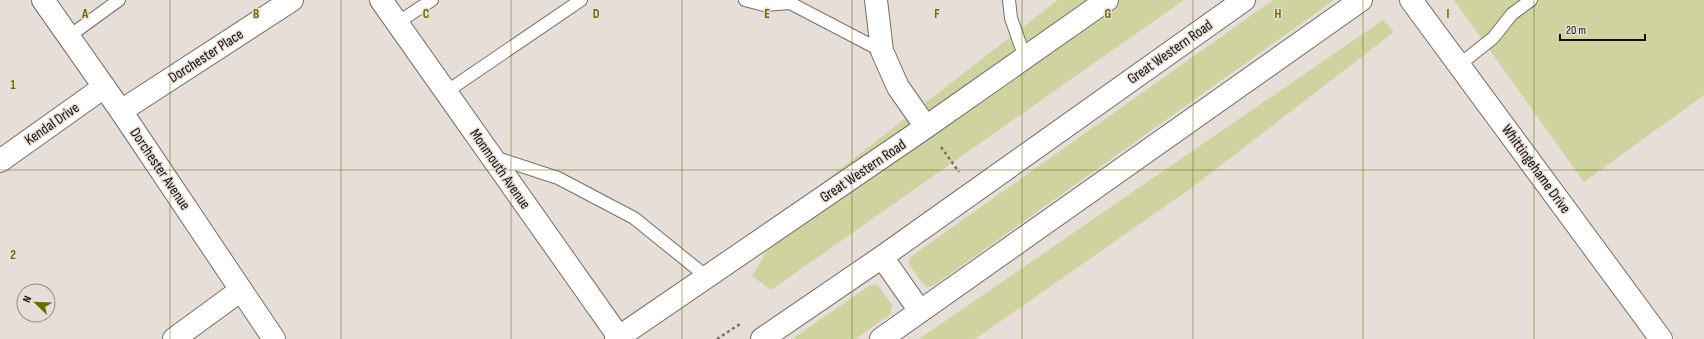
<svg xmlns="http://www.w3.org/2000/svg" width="1704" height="339" font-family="'Sofia Sans Condensed',sans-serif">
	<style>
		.green { fill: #ced39f }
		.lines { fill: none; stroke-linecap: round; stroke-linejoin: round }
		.lane-casing { stroke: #756e68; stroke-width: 14 }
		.street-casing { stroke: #756e68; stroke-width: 24 }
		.secondary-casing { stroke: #756e68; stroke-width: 24 }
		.primary-casing { stroke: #756e68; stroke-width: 24 }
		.path { stroke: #75706b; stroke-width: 2.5; stroke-dasharray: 3 3; stroke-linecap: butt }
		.lane { stroke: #fff; stroke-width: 12 }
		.street { stroke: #fff; stroke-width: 22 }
		.secondary { stroke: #fff; stroke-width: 22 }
		.primary { stroke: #fff; stroke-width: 22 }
		.grid { fill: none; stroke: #6c6a07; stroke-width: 1; stroke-opacity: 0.55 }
		.labels { text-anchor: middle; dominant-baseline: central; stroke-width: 3; stroke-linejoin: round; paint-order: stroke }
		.street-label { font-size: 15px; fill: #120f0d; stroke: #e7ded7 }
		.grid-label { font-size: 13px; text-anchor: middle; font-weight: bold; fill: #6c6a07; stroke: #e7ded7; stroke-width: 3; stroke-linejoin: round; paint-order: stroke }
	</style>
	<rect width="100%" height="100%" fill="#e7ded7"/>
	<!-- green -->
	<path class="green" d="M1058 0H1184L771 290 752 276 794 205Z
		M1273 0H1334L933 286 927 287 922 283 909 264 910 258 916 253Z
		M1454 0H1704V95L1584 182Z
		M1383 20 1394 32 1190 189 975 339H919Z
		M874 284 879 287 892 305 890 315 855 339H792L869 286Z"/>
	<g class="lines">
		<!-- lane casing -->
		<g class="lane-casing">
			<path id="lane" d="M745 0 764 5 790 3 882 51
				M1009 0 1011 18 1025 58
				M397 23 432 0
				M68 37 119 0
				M1459 65 1493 38 1512 14 1531 0
				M446 92 581 0
				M494 157 558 178 634 218 707 277"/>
		</g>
		<!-- street casing -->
		<g class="street-casing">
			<path id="street" d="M381 0 619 337
				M876 0 882 51 898 87 926 127
				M1411 0 1661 339
				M121 111 292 0
				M0 161 104 87
				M174 339 241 290
				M616 339 926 127 1107 0"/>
		</g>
		<!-- secondary casing -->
		<g class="secondary-casing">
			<path id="secondary" d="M43 0 121 111 274 339"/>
		</g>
		<!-- primary casing -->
		<g class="primary-casing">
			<path id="primary" d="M882 257 920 311
				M762 339 882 257 1244 0
				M881 339 1361 0"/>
		</g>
		<!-- path -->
		<path class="path" d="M941 147 959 172
			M717 339 740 324"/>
		<!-- lane -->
		<use href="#lane" class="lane"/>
		<!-- street -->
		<use href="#street" class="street"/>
		<!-- secondary -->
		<use href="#secondary" class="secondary"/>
		<!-- primary -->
		<use href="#primary" class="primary"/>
	</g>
	<!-- grid -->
	<path class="grid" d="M170 0V339M341 0V339M511 0V339M682 0V339M852 0V339M1022 0V339M1193 0V339M1363 0V339M1534 0V339M0 170H1704"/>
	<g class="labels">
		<!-- street labels -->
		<g class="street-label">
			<text transform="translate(1170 52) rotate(-35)">Great Western Road</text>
			<text transform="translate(206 56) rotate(-33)">Dorchester Place</text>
			<text transform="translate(52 124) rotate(-35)">Kendal Drive</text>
			<text transform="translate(160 169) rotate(56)">Dorchester Avenue</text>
			<text transform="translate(500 169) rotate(55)">Monmouth Avenue</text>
			<text transform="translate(1536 169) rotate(54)">Whittingehame Drive</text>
			<text transform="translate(863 171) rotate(-34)">Great Western Road</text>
		</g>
	</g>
	<g class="grid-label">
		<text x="85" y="18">A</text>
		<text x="256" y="18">B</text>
		<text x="426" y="18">C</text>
		<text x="596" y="18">D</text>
		<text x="767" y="18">E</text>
		<text x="937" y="18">F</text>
		<text x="1108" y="18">G</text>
		<text x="1278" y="18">H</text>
		<text x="1448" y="18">I</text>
		<text x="13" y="89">1</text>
		<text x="13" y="259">2</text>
	</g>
	<!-- north arrow -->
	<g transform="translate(36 303) rotate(293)"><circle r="19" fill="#e7ded7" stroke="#928b86"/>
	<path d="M0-3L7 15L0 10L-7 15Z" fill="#6c6a07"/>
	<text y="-6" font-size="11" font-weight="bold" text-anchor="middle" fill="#120f0d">N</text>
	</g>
	<!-- scale -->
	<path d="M1560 34v6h85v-6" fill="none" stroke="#120f0d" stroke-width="2"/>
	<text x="1566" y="34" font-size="12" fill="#120f0d" stroke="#e7ded7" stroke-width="3" paint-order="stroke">20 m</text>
</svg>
